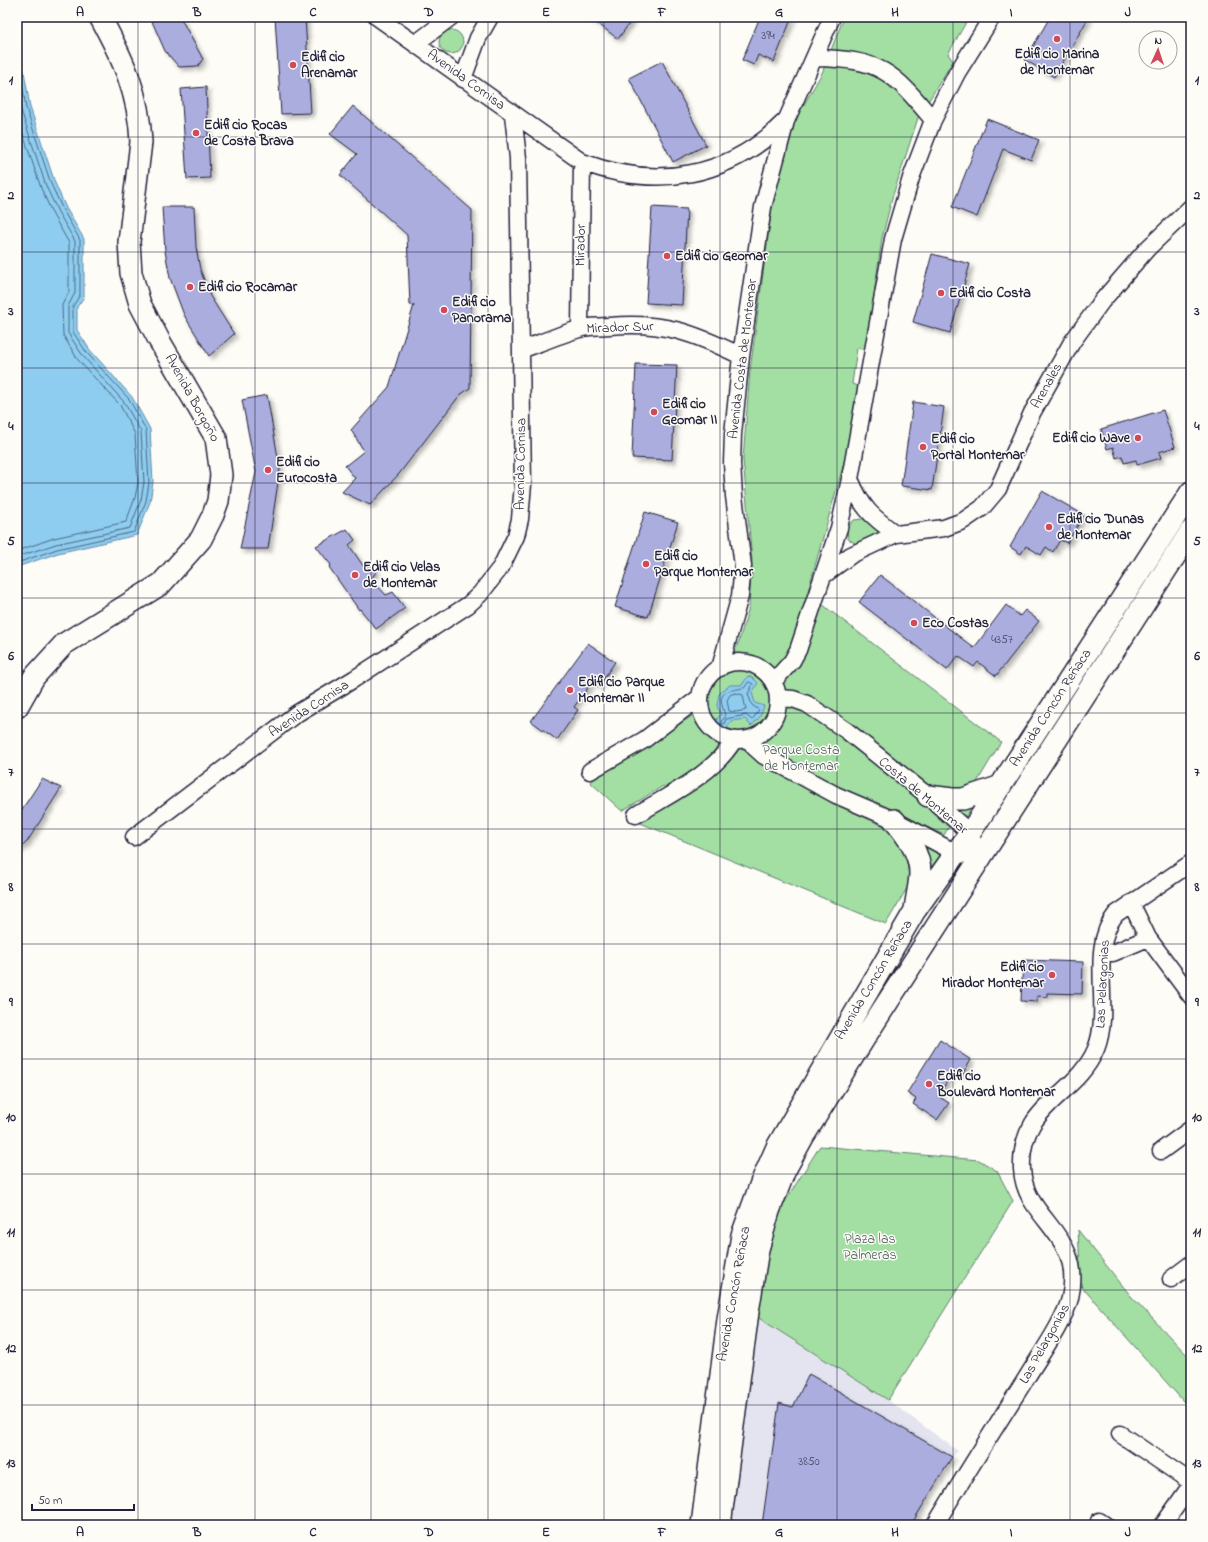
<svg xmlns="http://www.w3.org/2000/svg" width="1208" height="1542" font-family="'Indie Flower',sans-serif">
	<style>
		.built { fill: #e4e4f0 }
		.green { fill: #a3dea3; stroke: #62806f }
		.water { fill: #8ecdef; stroke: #6389a7 }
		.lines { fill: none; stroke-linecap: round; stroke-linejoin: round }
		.shore { stroke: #4d6683; stroke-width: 1 }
		.building { fill: #abadde; stroke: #22223b; filter: url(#shadow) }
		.minor-casing { stroke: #22223b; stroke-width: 19 }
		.major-casing { stroke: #22223b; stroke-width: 24 }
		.minor { stroke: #fdfcf7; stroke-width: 16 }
		.major { stroke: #fdfcf7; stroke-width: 21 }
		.grid { fill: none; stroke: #22223b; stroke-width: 1; stroke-opacity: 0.55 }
		.poi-dot { fill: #d1495b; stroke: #fdfcf7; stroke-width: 1.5 }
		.labels { text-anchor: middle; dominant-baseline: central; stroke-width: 3; stroke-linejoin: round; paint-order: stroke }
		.number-label { font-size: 12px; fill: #444564 }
		.poi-label { font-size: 14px; font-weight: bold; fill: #22223b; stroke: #fdfcf7; text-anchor: start }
		.street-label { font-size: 14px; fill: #22223b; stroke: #fdfcf7 }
		.park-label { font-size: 14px; fill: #495a5a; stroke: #fdfcf7 }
		.neatline { fill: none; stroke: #22223b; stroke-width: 1.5 }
		.grid-label { font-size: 13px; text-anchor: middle; font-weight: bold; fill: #22223b }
	</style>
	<defs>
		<filter id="shadow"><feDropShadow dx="3.5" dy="3.5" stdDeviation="2" flood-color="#0004"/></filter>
	</defs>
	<rect width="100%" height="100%" fill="#fdfcf7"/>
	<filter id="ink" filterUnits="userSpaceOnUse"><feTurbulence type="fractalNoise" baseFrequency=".025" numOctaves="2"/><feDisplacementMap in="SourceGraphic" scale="8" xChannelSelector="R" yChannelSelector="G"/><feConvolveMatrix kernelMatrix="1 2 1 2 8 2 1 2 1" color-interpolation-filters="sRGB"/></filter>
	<g filter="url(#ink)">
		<!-- built -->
		<path class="built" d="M754 1315 888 1400 958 1451 952 1457 911 1525H730Z"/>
		<!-- green -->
		<path class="green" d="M844 17H969L948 54 953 61 918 118 892 198 882 238 866 350 857 348 852 384 860 387 845 459 808 591 828 609 1001 742 976 784 927 804 950 825 944 835 900 814 910 883 886 924 638 822 676 794 663 786 622 811 590 782 695 714 711 681 726 671 739 641 749 607 752 561 743 459 750 371 772 207 790 129 822 73Z
			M439 42a12 12 0 1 1 24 0a12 12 0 1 1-24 0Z
			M863 519 881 534 858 545 848 539 847 528 854 520Z
			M977 799 962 822 942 805Z
			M916 837 943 852 926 878Z
			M820 1146 979 1160 997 1171 1013 1201 888 1400 754 1315 779 1211Z
			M1078 1230 1130 1295 1191 1359V1410L1081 1286Z"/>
		<!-- water -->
		<path class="water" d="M17 30 30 107 55 183 66 208 84 239V297L77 307V330L90 350 132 397 150 429 153 482 150 502 137 535 58 553 17 567Z
			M748 676 752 677 758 683 752 693 755 703 764 706 760 717 751 726 745 719 731 721 726 730 714 723 721 714 717 706 719 694 730 685H742Z"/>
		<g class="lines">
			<!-- shore -->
			<path class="shore" d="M17 51 26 108 51 184 63 210 80 240V295L73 306V332L87 353 129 399 146 430 149 483 146 501 134 532 57 549 17 563
				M17 83 21 110 46 186 58 212 75 241V293L68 306V333L83 356 124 402 141 432 144 482 141 500 130 528 56 544 17 557
				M17 116 41 188 53 215 69 243V292L62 305 63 335 78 360 120 405 135 434 138 482 135 498 126 522 54 538 17 551
				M749 682 753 684 748 694 752 705 759 710 752 720 746 715 726 719 724 724H722L721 721 725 718C725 713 723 710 722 705 718 690 733 690 744 688Z
				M736 693 743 695 746 710 736 712 729 711 727 700 730 695Z"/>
		</g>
		<!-- building -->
		<path class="building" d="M150 17H180L203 59 198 66 179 67 165 51Z
			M275 17H305L311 113 281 114Z
			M589 17H634L618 39Z
			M760 17H792L774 62 758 55 754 65 742 60Z
			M1050 17H1089L1054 77 1025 60Z
			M662 61 706 145 673 162 629 78Z
			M206 87 210 178 187 179 181 89Z
			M353 106 472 210 470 388 460 395 399 474 370 505 342 492 355 478 345 466 364 451 351 430 389 387 414 305H410L407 235 340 175 357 154 330 134Z
			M987 119 1039 140 1031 160 1003 149 977 217 952 207Z
			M162 207H194L196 247 200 269 210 296 234 334 209 356 184 315 170 278 165 251Z
			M652 207 687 209 682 305 646 303Z
			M932 254 970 264 950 333 913 322Z
			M636 364 677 365 672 460 632 458Z
			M267 395 280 469 268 549H240L256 472 242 400Z
			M913 402 944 407 932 490 901 486Z
			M1163 410 1175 447 1159 452 1161 458 1137 465 1136 460 1124 463 1122 456 1116 458 1113 447 1107 449 1101 429Z
			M1042 491 1084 515 1067 543 1060 540 1053 552 1046 547 1041 555 1026 546 1021 554 1010 547Z
			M645 512 678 522 648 617 615 607Z
			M347 529 355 540 349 545 364 567 372 564 377 571 371 579 386 595 393 592 405 608 376 629 360 609 359 610 329 567 331 565 316 546Z
			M880 575 974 648 1006 605 1020 616 1025 610 1039 621 996 676 978 662 974 667 958 656 947 670 859 602Z
			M588 643 615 662 598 687 592 682 574 707 578 710 557 740 531 721Z
			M42 779 61 788 27 842 17 851V817Z
			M1023 960 1083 962 1082 994 1047 993V997L1037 996V1002L1021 1001Z
			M940 1040 971 1060 962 1075 954 1071 938 1096 949 1103 937 1120 913 1104 916 1099 907 1093Z
			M809 1374 952 1457 911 1525H762L779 1403 793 1407Z"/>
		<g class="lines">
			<!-- minor casing -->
			<g class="minor-casing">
				<path id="minor" d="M377 17 582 162C656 190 729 178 785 121
					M415 44 451 17
					M815 58C880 59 893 71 933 120
					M463 79 478 38 490 17
					M580 329 582 162
					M521 350C540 343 559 335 579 329 588 326 599 327 609 326 663 321 694 333 741 356
					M850 479C862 508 871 516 896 534
					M824 575 851 555 896 534 944 528 963 521 982 508 998 489 1032 413 1072 342 1102 301 1147 249 1191 207
					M700 701a39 39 0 1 1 78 0a39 39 0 1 1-78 0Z
					M720 668 740 596 743 566 734 496 732 463 733 434 741 356 763 207 786 121 832 17
					M773 682 792 661 798 650 839 528 850 479 893 239 911 178 933 120 957 73 992 17
					M778 698 793 699 807 704 847 731 928 796 970 833 979 857
					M749 739 754 747 764 756 836 795 894 820 956 853 966 855
					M590 771 644 740 700 697
					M636 815C670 794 713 775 734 740
					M134 837 296 714 354 679 468 605 480 594 501 567 516 536 520 519 523 484 518 158 513 115
					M1131 903 1148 938 1191 996
					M1103 953H1113L1148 938
					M1161 1151 1191 1129
					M1171 1279 1191 1264
					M1120 1434 1191 1482
					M1099 1521 1105 1525
					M935 1525C965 1475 996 1426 1027 1377 1039 1357 1065 1320 1070 1298 1085 1233 1025 1222 1022 1169 1019 1104 1075 1098 1096 1049 1113 1007 1087 949 1116 914L1191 863
					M1163 1525 1191 1485"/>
			</g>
			<!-- major casing -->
			<g class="major-casing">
				<path id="major" d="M17 707 34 677 64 644 161 584 201 539 213 515 218 501 221 475 216 438 159 340 140 304 131 273 129 242 141 142C139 93 123 59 100 17
					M928 796 952 799H963L1001 786
					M894 820C906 835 920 852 920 873 920 885 916 898 915 910
					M702 1525 728 1319 742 1235 761 1183 777 1147 914 912 970 833 1191 492
					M720 1525 748 1312 758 1249 769 1211 785 1170 803 1137 867 1034 1191 531"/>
			</g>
			<!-- minor -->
			<use href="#minor" class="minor"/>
			<!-- major -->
			<use href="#major" class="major"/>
		</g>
	</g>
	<!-- grid -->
	<path class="grid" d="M138 17V1525M255 17V1525M371 17V1525M488 17V1525M604 17V1525M720 17V1525M837 17V1525M953 17V1525M1070 17V1525M17 137H1191M17 252H1191M17 368H1191M17 483H1191M17 598H1191M17 713H1191M17 829H1191M17 944H1191M17 1059H1191M17 1174H1191M17 1290H1191M17 1405H1191"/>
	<!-- markers -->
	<g class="poi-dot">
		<circle cx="1057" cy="39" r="4"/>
		<circle cx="293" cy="65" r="4"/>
		<circle cx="196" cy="133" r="4"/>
		<circle cx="667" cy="256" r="4"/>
		<circle cx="190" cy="287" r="4"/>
		<circle cx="941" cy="293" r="4"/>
		<circle cx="444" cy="310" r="4"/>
		<circle cx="654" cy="412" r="4"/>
		<circle cx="1138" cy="438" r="4"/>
		<circle cx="923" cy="447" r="4"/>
		<circle cx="268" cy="470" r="4"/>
		<circle cx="1049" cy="527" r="4"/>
		<circle cx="646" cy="564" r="4"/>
		<circle cx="355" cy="575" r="4"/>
		<circle cx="914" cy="623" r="4"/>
		<circle cx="570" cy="690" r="4"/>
		<circle cx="1052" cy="975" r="4"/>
		<circle cx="929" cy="1084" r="4"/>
	</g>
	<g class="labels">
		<!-- number labels -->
		<g class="number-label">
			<text x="768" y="36">394</text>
			<text x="1002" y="640">4357</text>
			<text x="809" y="1462">3850</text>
		</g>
		<!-- poi labels -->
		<g class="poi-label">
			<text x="1057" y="54" text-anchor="middle">Edificio Marina<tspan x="1057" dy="16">de Montemar</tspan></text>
			<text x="301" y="57">Edificio<tspan x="301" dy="16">Arenamar</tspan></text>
			<text x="204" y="125">Edificio Rocas<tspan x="204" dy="16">de Costa Brava</tspan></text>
			<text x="675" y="256">Edificio Geomar</text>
			<text x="198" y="287">Edificio Rocamar</text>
			<text x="949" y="293">Edificio Costa</text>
			<text x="452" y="302">Edificio<tspan x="452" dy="16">Panorama</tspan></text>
			<text x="662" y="404">Edificio<tspan x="662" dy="16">Geomar II</tspan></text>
			<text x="1130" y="438" text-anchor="end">Edificio Wave</text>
			<text x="931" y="439">Edificio<tspan x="931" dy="16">Portal Montemar</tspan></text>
			<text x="276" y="462">Edificio<tspan x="276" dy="16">Eurocosta</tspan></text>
			<text x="1057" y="519">Edificio Dunas<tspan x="1057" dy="16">de Montemar</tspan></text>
			<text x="654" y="556">Edificio<tspan x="654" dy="16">Parque Montemar</tspan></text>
			<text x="363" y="567">Edificio Velas<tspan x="363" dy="16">de Montemar</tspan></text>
			<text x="922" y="623">Eco Costas</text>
			<text x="578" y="682">Edificio Parque<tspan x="578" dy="16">Montemar II</tspan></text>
			<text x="1044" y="967" text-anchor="end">Edificio<tspan x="1044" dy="16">Mirador Montemar</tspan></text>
			<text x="937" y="1076">Edificio<tspan x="937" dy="16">Boulevard Montemar</tspan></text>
		</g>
		<!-- street labels -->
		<g class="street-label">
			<text transform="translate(466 80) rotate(36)">Avenida Cornisa</text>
			<text transform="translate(581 245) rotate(-89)">Mirador</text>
			<text transform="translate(620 328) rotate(-2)">Mirador Sur</text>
			<text transform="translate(743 359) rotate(-83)">Avenida Costa de Montemar</text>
			<text transform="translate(1047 386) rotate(-61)">Arenales</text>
			<text transform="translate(192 398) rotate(61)">Avenida Borgoño</text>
			<text transform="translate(521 464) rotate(-89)">Avenida Cornisa</text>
			<text transform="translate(1051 708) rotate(-57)">Avenida Concón Reñaca</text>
			<text transform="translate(309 709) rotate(-33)">Avenida Cornisa</text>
			<text transform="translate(923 796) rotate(40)">Costa de Montemar</text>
			<text transform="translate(874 980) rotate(-59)">Avenida Concón Reñaca</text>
			<text transform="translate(1103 984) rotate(-87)">Las Pelargonias</text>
			<text transform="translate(734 1294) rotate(-80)">Avenida Concón Reñaca</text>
			<text transform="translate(1045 1344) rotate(-61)">Las Pelargonias</text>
		</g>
		<!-- park labels -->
		<g class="park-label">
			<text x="801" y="750">Parque Costa<tspan x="801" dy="16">de Montemar</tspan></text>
			<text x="870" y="1239">Plaza las<tspan x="870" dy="16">Palmeras</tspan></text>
		</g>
	</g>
	<!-- margin -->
	<rect width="1208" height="1542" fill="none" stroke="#fdfcf7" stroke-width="44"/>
	<!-- north arrow -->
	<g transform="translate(1158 50) rotate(3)"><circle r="19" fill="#fdfcf7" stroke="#a5a5ac"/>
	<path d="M0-3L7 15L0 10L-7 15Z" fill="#d1495b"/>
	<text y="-6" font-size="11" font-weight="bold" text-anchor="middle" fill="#22223b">N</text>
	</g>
	<!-- scale -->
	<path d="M32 1504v6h102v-6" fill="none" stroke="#22223b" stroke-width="2"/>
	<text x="38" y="1504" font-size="12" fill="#22223b" stroke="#fdfcf7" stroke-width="3" paint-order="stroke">50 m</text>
	<rect x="22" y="22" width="1164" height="1498" class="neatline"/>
	<g class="grid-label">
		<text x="80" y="16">A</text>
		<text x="197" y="16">B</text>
		<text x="313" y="16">C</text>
		<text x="429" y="16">D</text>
		<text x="546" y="16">E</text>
		<text x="662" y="16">F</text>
		<text x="779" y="16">G</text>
		<text x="895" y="16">H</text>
		<text x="1011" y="16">I</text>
		<text x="1128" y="16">J</text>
		<text x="11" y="84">1</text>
		<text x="1197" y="84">1</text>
		<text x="11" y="199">2</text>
		<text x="1197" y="199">2</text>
		<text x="11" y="315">3</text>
		<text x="1197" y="315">3</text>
		<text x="11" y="430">4</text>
		<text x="1197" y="430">4</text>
		<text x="11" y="545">5</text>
		<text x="1197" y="545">5</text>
		<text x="11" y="660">6</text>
		<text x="1197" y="660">6</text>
		<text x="11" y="776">7</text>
		<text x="1197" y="776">7</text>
		<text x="11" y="891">8</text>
		<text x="1197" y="891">8</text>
		<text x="11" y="1006">9</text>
		<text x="1197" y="1006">9</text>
		<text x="11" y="1121">10</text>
		<text x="1197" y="1121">10</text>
		<text x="11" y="1236">11</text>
		<text x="1197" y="1236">11</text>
		<text x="11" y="1352">12</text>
		<text x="1197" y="1352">12</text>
		<text x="11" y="1467">13</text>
		<text x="1197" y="1467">13</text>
		<text x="80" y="1536">A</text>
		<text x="197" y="1536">B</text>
		<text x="313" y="1536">C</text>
		<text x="429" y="1536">D</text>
		<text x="546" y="1536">E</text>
		<text x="662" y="1536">F</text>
		<text x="779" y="1536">G</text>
		<text x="895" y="1536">H</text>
		<text x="1011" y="1536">I</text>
		<text x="1128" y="1536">J</text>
	</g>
</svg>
